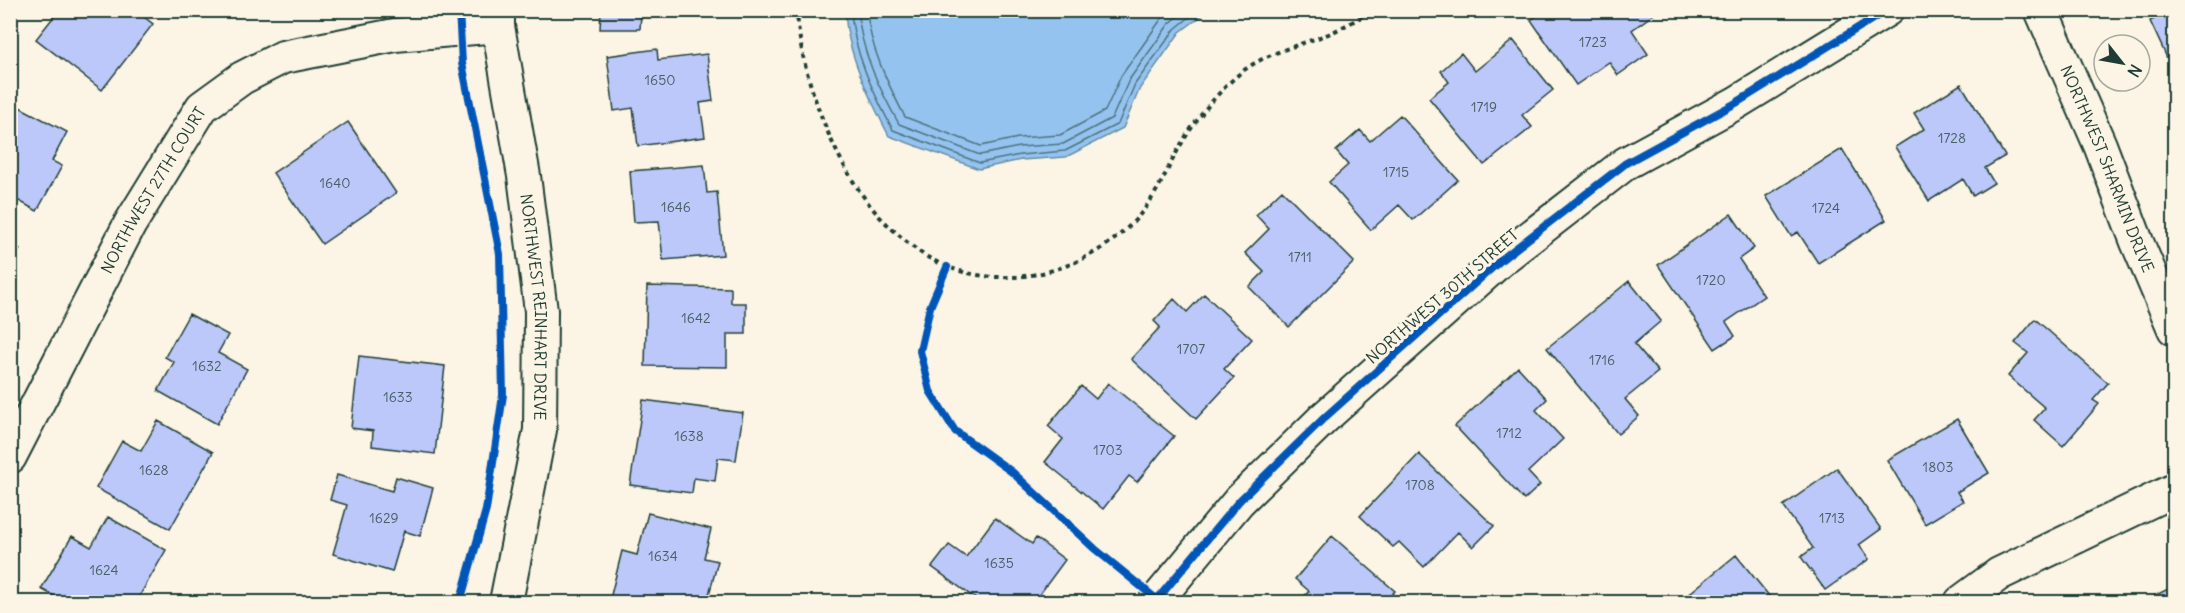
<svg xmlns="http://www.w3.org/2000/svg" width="2185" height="613" font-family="Delius,sans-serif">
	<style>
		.water { fill: #94c3ef; stroke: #658da4; stroke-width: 1.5 }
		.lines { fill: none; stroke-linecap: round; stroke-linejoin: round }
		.shore { stroke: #4e737f; stroke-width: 1.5 }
		.building { fill: #bcc8f9; stroke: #1f3d34; stroke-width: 1.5 }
		.minor-casing { stroke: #1f3d34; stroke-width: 36 }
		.path { stroke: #1f3d34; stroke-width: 4; stroke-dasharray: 4.5 4.5; stroke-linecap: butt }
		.minor { stroke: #fcf5e5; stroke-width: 32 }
		.cycleway-casing { stroke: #fcf5e5; stroke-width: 11 }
		.cycleway { stroke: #0057b8; stroke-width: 8 }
		.labels { text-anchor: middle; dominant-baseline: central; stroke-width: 6; stroke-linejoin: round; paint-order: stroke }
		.number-label { font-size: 14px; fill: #466065 }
		.street-label { font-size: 16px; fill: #1f3d34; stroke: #fcf5e5 }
	</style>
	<rect width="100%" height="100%" fill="#fcf5e5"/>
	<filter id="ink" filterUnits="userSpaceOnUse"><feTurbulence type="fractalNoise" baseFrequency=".0167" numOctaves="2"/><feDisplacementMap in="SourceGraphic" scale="12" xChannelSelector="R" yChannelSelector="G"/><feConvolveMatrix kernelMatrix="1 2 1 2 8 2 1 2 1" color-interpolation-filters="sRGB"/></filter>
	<g filter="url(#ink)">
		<!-- water -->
		<path class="water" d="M845 11V10L1208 11 1180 32 1140 88 1123 128 1066 157 1021 160 979 169 889 136C869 97 847 54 845 11Z"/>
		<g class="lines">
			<!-- shore -->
			<path class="shore" d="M851 10C853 52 874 94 893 130L980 163 1020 155 1065 151 1118 124 1135 84 1175 29 1198 10
				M858 10C860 50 880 90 899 124L980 155 1019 147 1063 144 1112 118 1129 80 1169 24 1186 10
				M867 10C869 46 889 86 905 117L981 146 1018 138 1060 135 1105 111 1121 76 1162 18 1171 10"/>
		</g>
		<!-- building -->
		<path class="building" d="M59 10H135L153 24 102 90 36 39Z
			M601 10H698V16L641 14 640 29H600Z
			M1545 10H1657L1658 11 1632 30 1648 54 1618 75 1609 62 1576 85 1531 20Z
			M2169 10H2174V73L2150 21 2169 12Z
			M1513 40 1553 90 1522 115 1532 127 1484 165 1429 98 1449 82 1441 71 1461 53 1475 71Z
			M657 49 658 60 707 54 713 101 700 103 705 137 638 146 633 108 614 111 607 56Z
			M1961 84 2005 156 1985 168 1994 183 1973 196 1963 179 1929 201 1895 147 1924 129 1914 113Z
			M10 102 67 132 52 161 62 166 37 211 10 196Z
			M1400 115 1458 180 1413 220 1399 205 1371 230 1329 182 1348 165 1336 151 1360 130 1370 141Z
			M348 122 396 193 322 244 273 173Z
			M1842 149 1886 220 1818 263 1798 232 1791 236 1766 196Z
			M704 165 707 193 717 192 723 255 663 260 659 221 634 222 630 171Z
			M1282 190 1354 262 1289 327 1249 287 1264 272 1245 253 1269 229 1256 215Z
			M1731 214 1754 248 1739 259 1764 296 1726 322 1735 336 1715 349 1658 265Z
			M10 244 20 249 10 265Z
			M1629 281 1661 321 1634 344 1658 372 1625 399 1639 416 1618 434 1547 348Z
			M647 286 731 288V303H746V334H727V367L645 366Z
			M1204 294 1252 339 1224 369 1234 378 1196 419 1131 359 1160 327 1154 321 1174 299 1187 312Z
			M189 314 228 335 218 353 247 369 217 424 158 391 174 362 165 357Z
			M2035 319 2108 383 2093 400 2099 404 2063 446 2034 420 2045 408 2008 376 2028 353 2015 343Z
			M359 356 445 366 435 454 372 446 373 431 351 428Z
			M1518 367 1547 399 1536 410 1563 439 1528 472 1540 485 1524 500 1455 426Z
			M1108 383 1174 436 1137 482 1129 476 1103 509 1045 462 1063 439 1048 426 1081 386 1096 399Z
			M643 400 743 413 736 460 718 458 715 481 694 478 692 493 630 485Z
			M1957 419 1989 473 1957 492 1963 501 1925 524 1887 460Z
			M158 421 213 452 170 529 96 488 122 441 141 451Z
			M1419 454 1494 526 1473 547 1458 532 1424 567 1399 542 1393 547 1360 516Z
			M1837 468 1881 529 1859 545 1869 559 1825 590 1801 557 1813 548 1783 506Z
			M337 475 392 491 396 477 433 488 420 536 404 531 392 572 333 554 347 505 330 500Z
			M648 513 711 529 704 558 718 561 707 602H677L651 596 650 602H622L610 599 622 551 637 555Z
			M108 517 166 550 136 602H65L41 589 72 536 91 547Z
			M995 518 1032 544 1036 538 1065 560 1034 602H980L932 567 949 545 966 557Z
			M1332 536 1395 591 1384 602H1299L1309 591 1295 579Z
			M1736 555 1774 602H1690L1685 597Z
			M2174 586V602H2152L2150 598Z"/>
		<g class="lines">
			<!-- minor casing -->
			<g class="minor-casing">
				<g id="minor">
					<path id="s1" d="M498 10V26L524 176 541 311 540 430 506 602"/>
					<path id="s2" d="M2041 10 2100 145 2137 242 2174 329"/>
					<path id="s3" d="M10 457 130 224 202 107 242 78 283 57 395 35 498 26"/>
					<path d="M1155 602 1239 501 1324 418 1502 259 1626 163 1736 103 1887 10"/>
					<path d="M1961 602 1999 574 2174 490"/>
				</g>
			</g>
			<!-- path -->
			<path class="path" d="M797 10C799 76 839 179 887 224 905 241 922 257 946 266 1014 294 1098 267 1142 212 1160 190 1169 164 1183 141 1198 117 1217 93 1238 75 1261 55 1293 47 1320 37 1336 32 1351 22 1365 15L1370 10"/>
			<!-- minor -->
			<use href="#minor" class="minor"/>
			<!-- cycleway casing -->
			<g class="cycleway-casing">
				<path id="cycleway" d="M459 10 462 63 500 254 503 395 486 510 460 602
					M947 267 930 307 920 351 930 391 955 431 1012 472 1095 549 1160 602
					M1155 602 1239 501 1324 418 1502 259 1626 163 1736 103 1887 10"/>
			</g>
			<!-- cycleway -->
			<use href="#cycleway" class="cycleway"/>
		</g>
	</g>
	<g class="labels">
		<!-- number labels -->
		<g class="number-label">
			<text x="1593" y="42">1723</text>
			<text x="660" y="80">1650</text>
			<text x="1484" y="107">1719</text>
			<text x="1952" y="138">1728</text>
			<text x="1396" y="172">1715</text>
			<text x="335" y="183">1640</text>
			<text x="676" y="207">1646</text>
			<text x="1826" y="208">1724</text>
			<text x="1300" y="257">1711</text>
			<text x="1711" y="280">1720</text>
			<text x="696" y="318">1642</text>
			<text x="1191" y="349">1707</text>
			<text x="1602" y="360">1716</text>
			<text x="207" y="366">1632</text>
			<text x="398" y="397">1633</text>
			<text x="1509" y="433">1712</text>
			<text x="689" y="436">1638</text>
			<text x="1108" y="450">1703</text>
			<text x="1938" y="467">1803</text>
			<text x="154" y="470">1628</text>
			<text x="1420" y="485">1708</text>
			<text x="384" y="518">1629</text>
			<text x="1832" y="518">1713</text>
			<text x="663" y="556">1634</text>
			<text x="999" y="563">1635</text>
			<text x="104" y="570">1624</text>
		</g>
		<!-- street labels -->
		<g class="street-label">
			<text stroke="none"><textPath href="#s2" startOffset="172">NORTHWEST SHARMIN DRIVE</textPath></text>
			<text stroke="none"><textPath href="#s3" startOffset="303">NORTHWEST 27TH COURT</textPath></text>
			<text transform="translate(1442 296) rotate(-41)">NORTHWEST 30TH STREET</text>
			<text stroke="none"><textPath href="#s1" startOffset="300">NORTHWEST REINHART DRIVE</textPath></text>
		</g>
	</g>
	<!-- margin -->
	<rect width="2185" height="613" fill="none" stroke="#fcf5e5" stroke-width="36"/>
	<rect x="18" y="18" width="2149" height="577" fill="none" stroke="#1f3d34" stroke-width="2" filter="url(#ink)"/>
	<!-- north arrow -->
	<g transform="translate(2122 63) rotate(121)"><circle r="28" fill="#fcf5e5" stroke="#a4ab9e" stroke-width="1.5"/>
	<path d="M0-4.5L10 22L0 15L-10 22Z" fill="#1f3d34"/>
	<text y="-9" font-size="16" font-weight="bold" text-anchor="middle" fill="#1f3d34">N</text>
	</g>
</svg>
